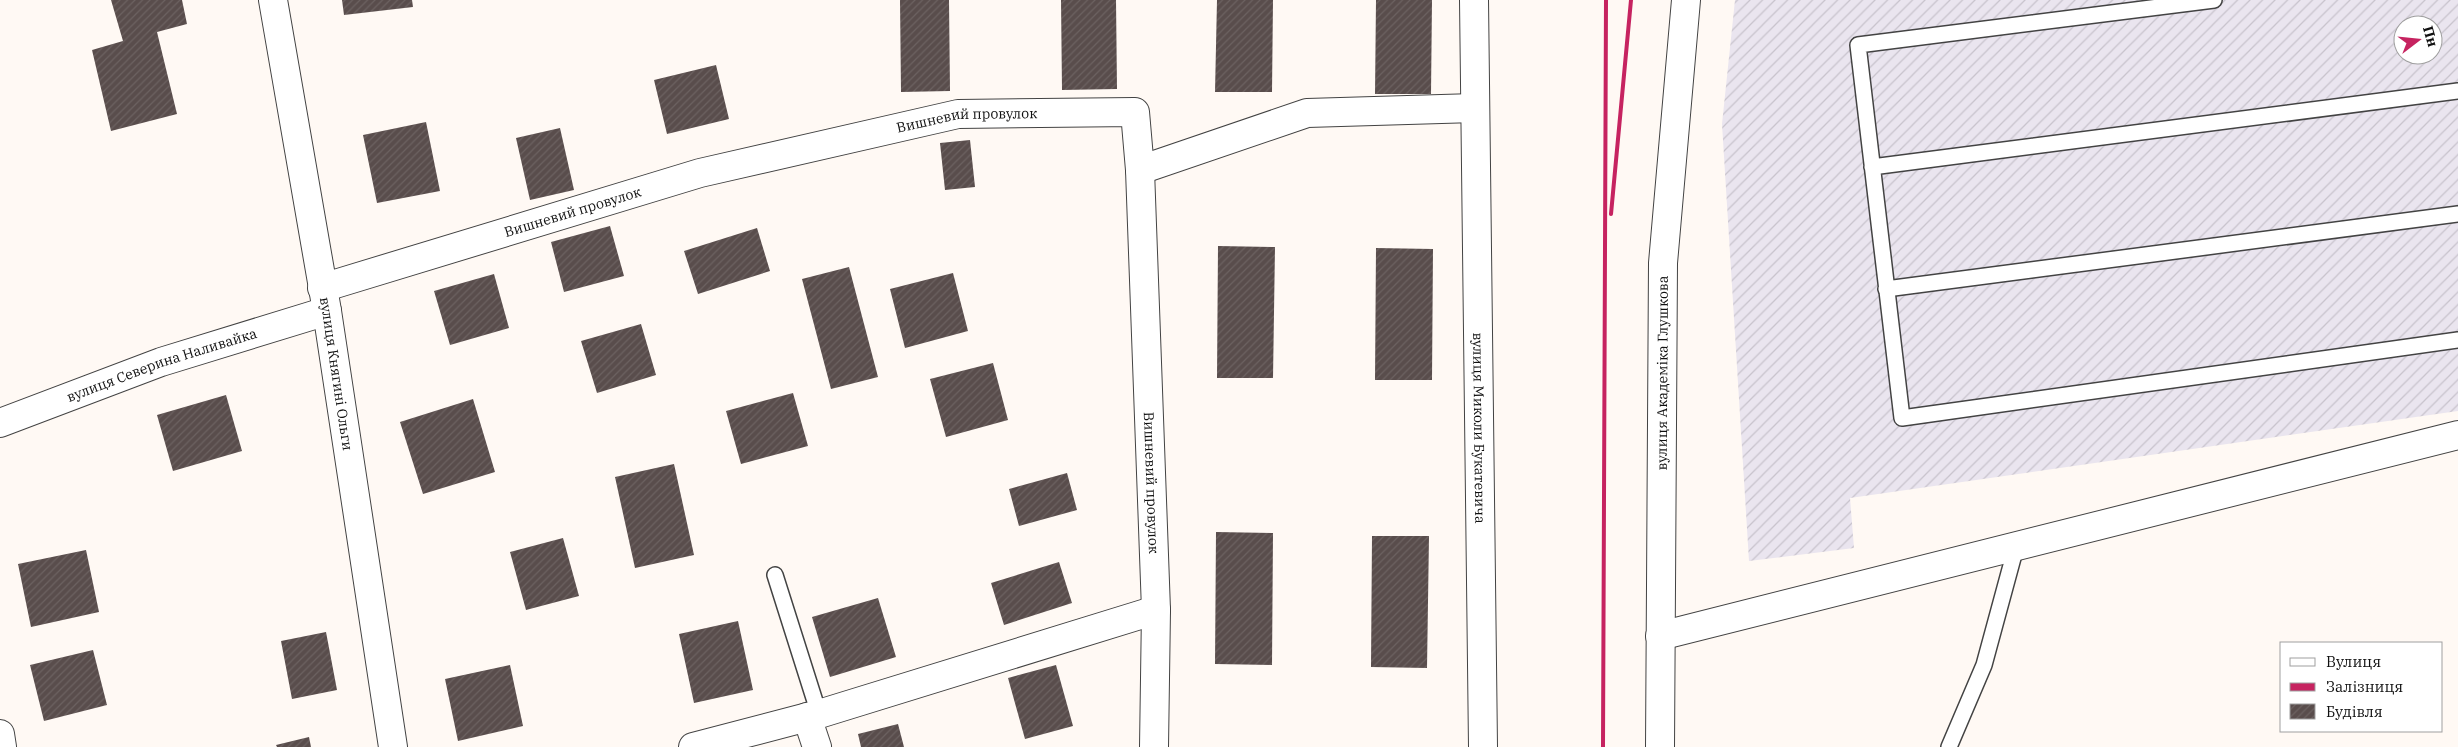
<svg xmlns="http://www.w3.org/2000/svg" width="2458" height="747" font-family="'IBM Plex Serif',serif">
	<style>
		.industrial { fill: url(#industrial-furrows); fill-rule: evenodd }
		.building { fill: url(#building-hatch) }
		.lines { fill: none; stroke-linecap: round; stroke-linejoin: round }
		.service-casing { stroke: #434343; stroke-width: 18 }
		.minor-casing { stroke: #434343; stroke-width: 30 }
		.tertiary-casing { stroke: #434343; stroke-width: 30 }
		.service { stroke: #fff; stroke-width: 15 }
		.minor { stroke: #fff; stroke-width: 28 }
		.tertiary { stroke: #fff; stroke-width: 28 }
		.rail { stroke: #c62360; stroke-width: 4 }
		.labels { text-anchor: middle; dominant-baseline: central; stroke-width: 5; stroke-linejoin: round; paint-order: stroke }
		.street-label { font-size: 14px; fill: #101010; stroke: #fff }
	</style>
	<defs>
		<pattern id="industrial-furrows" width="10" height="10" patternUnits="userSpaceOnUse" patternTransform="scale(1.25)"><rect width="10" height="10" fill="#eae5ef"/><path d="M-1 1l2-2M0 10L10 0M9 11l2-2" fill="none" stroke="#c8c3cc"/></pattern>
		<pattern id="building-hatch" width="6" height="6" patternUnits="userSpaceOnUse" patternTransform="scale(1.25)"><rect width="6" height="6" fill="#594d4c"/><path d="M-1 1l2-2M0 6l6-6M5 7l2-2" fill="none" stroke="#6c6261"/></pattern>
	</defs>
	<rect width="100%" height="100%" fill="#fff9f4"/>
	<!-- industrial -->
	<path class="industrial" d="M1735 0H2458V411L1850 498 1854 548 1749 561 1722 124ZM2403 25H2433V55H2403Z"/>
	<!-- building -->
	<path class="building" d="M111 0H182L187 24 157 32 177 114 111 131 92 50 123 41Z
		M342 0H412L413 7 344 15Z
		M900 0H949L950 91 901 92Z
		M1061 0H1116L1117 89 1062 90Z
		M1217 0H1273L1272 92H1215Z
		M1376 0H1432L1431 94H1375Z
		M716 65 729 119 667 134 654 80Z
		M426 122 440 191 377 203 363 135Z
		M560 128 574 190 530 200 516 138Z
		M970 140 975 187 945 190 940 143Z
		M610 226 624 276 564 292 551 242Z
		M757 228 770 271 698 294 684 251Z
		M1218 246 1275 247 1273 378H1217Z
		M1376 248 1433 249 1432 380H1375Z
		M849 267 878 377 831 389 802 279Z
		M953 273 968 331 905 348 890 289Z
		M494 274 509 328 450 345 434 291Z
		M641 324 656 375 597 393 581 341Z
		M993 363 1008 420 946 437 930 379Z
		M793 393 808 446 741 464 726 411Z
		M226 395 242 451 173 471 157 415Z
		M473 399 495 472 423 494 400 422Z
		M674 464 694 555 635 568 615 477Z
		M1067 473 1077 510 1019 526 1009 489Z
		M1216 532 1273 533 1272 665 1215 664Z
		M1372 536H1429L1427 668 1371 667Z
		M563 538 579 596 526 610 510 552Z
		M86 550 99 612 31 627 18 564Z
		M1059 562 1072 603 1004 625 991 583Z
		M878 598 896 657 830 677 812 617Z
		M738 621 753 690 694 703 679 634Z
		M326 632 337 690 292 699 281 641Z
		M93 650 107 705 44 721 30 665Z
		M510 665 523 726 458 741 445 679Z
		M1056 665 1073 726 1025 739 1008 678Z
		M898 724 904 747H861L858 734Z
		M309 737 311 747H277L276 745Z"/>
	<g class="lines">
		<!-- service casing -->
		<g class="service-casing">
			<path id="service" d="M2214 0 1858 45 1902 418 2458 340
				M1872 167 2458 91
				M1886 289 2458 214
				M775 575 819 714
				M1949 747 1984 665 2016 547"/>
		</g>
		<!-- minor casing -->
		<g class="minor-casing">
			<g id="minor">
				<path id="s1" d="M1474 0 1483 747"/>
				<path d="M1140 170 1307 113 1475 108"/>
				<path id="s2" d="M322 288 700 173 958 114 1135 112 1140 170 1156 610 1154 747"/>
				<path id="s3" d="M0 423 161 362 327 311"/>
				<path d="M1660 636 2458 435"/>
				<path d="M807 717 817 747"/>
				<path d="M0 734 2 747"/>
				<path d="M693 747 819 714 1156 610"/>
				<path id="s4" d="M1660 747 1663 263 1686 0"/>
			</g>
		</g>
		<!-- tertiary casing -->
		<g class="tertiary-casing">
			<g id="tertiary">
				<path id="s5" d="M273 0 327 311 393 747"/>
			</g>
		</g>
		<!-- service -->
		<use href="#service" class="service"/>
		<!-- minor -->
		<use href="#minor" class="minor"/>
		<!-- tertiary -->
		<use href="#tertiary" class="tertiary"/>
		<!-- rail -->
		<path class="rail" d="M1611 214 1631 0
			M1603 747 1606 0"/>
	</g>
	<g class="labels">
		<!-- street labels -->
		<g class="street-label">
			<text stroke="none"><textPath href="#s2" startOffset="668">Вишневий провулок</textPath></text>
			<text stroke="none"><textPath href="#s2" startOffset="262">Вишневий провулок</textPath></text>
			<text stroke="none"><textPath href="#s3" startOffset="172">вулиця Северина Наливайка</textPath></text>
			<text stroke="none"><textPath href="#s5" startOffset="379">вулиця Княгині Ольги</textPath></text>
			<text stroke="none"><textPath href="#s4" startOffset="374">вулиця Академіка Глушкова</textPath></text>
			<text stroke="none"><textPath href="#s1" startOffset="428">вулиця Миколи Букатевича</textPath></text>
			<text stroke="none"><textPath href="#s2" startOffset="1208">Вишневий провулок</textPath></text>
		</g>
	</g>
	<!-- legend -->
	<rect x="2280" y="642" width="162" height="90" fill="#ffffff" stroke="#9f9f9f"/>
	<rect x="2290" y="658" width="25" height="8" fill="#ffffff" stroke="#9f9f9f"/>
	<text x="2326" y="667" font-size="15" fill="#101010">Вулиця</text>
	<rect x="2290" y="683" width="25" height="8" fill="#c62360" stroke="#9f9f9f"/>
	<text x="2326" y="692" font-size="15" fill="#101010">Залізниця</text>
	<rect x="2290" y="704" width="25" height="15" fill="url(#building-hatch)" stroke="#9f9f9f"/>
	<text x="2326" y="717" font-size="15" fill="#101010">Будівля</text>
	<!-- north arrow -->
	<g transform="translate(2418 40) rotate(74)"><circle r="24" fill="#ffffff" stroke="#9f9f9f"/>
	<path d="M0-4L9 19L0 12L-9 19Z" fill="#c62360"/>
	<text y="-8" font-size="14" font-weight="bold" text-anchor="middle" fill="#101010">Пн</text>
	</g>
</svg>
